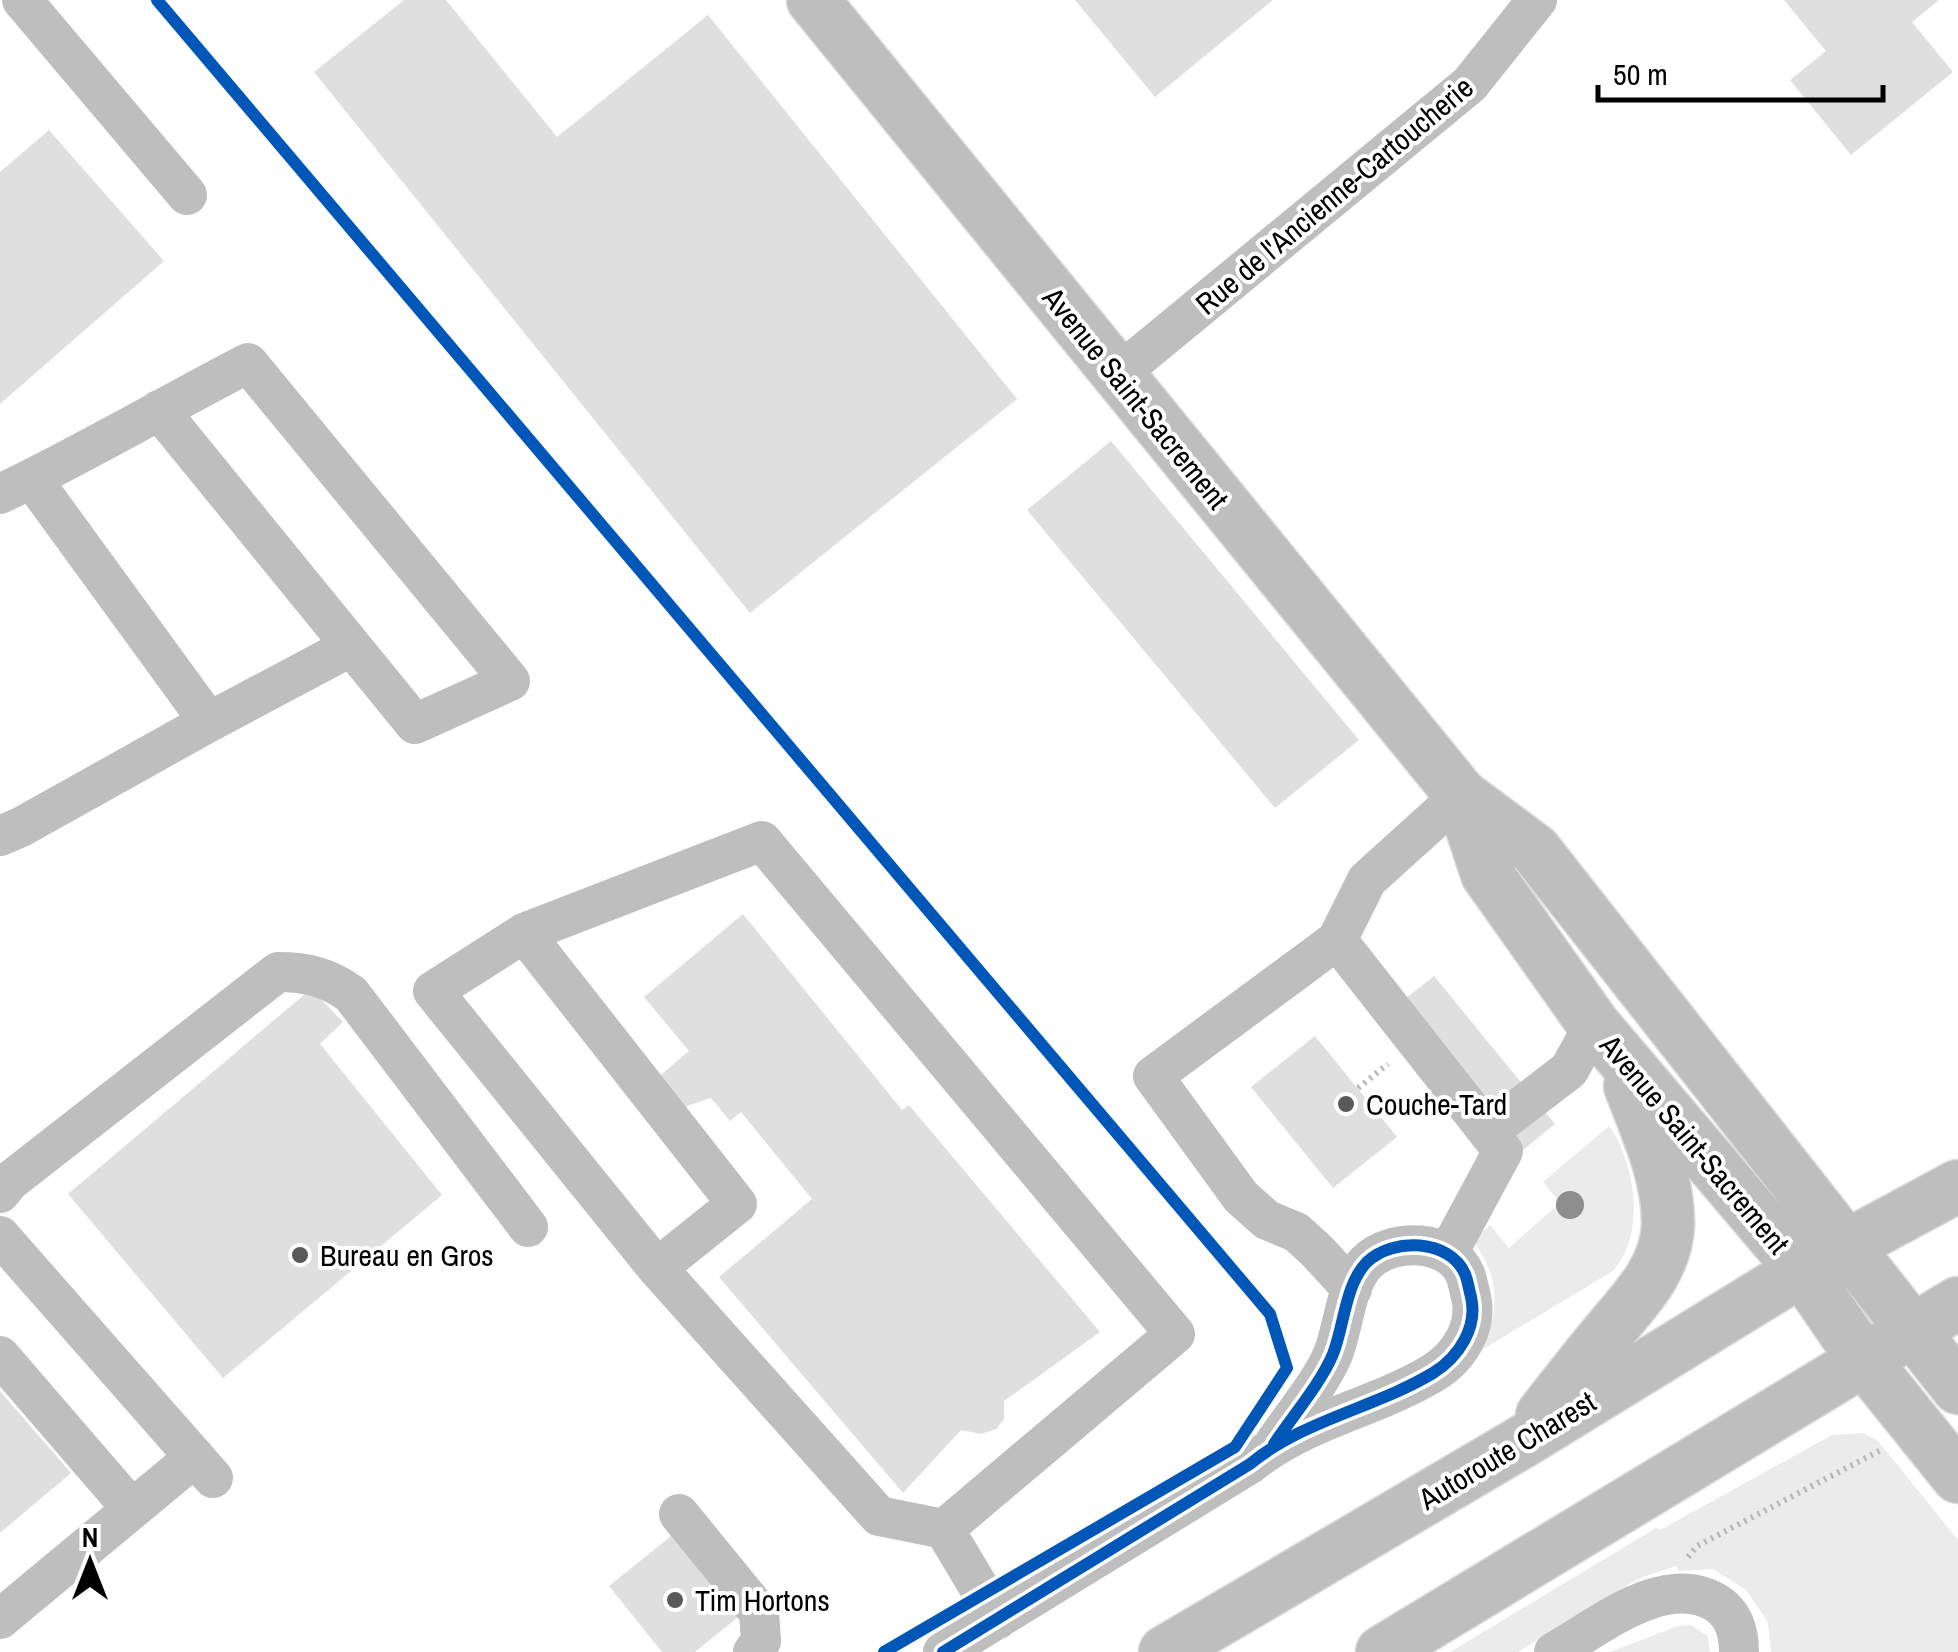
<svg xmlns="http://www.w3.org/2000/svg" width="1958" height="1652" font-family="'Archivo Narrow',sans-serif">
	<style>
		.green { fill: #ebebeb }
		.building { fill: #dfdfdf }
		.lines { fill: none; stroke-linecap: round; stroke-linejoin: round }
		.major-casing { stroke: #dbdbdb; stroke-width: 55 }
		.path { stroke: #b9b9b9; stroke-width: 6; stroke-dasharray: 2.5 5; stroke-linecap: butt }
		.minor { stroke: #bebebe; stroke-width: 40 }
		.major { stroke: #bebebe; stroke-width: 52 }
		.cycleway-casing { stroke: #fff; stroke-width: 19 }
		.cycleway { stroke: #0057b8; stroke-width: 12 }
		.tree { fill: #8e8e8e }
		.poi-dot { fill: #595959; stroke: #fff; stroke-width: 4 }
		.labels { text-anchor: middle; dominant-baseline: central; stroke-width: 8; stroke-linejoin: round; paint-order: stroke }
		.street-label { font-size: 30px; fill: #000; stroke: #fff }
		.poi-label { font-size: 30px; fill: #000; stroke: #fff; text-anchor: start }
	</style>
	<rect width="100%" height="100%" fill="#fff"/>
	<!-- green -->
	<path class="green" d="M1609 1126C1636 1164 1646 1234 1613 1271L1480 1351C1501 1313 1500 1276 1473 1241L1490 1225 1509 1248 1560 1203 1543 1182Z
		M1863 1433 1878 1441 1958 1540V1652H1771L1768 1622 1746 1590 1713 1569 1679 1571 1676 1566 1638 1579 1518 1652H1450L1656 1528 1660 1530 1832 1435Z
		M1691 1625 1708 1636 1710 1652H1610L1678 1626Z"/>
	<!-- building -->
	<path class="building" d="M404 0H446L557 137 708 15 1017 399 750 613 314 72Z
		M1075 0H1273L1155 97Z
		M1784 0H1939L1912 22 1953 72 1851 155 1790 80 1826 51Z
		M49 130 164 261 0 404V172Z
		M1111 441 1359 740 1275 808 1027 510Z
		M743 914 902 1110 909 1105 1100 1332 1004 1401V1419L996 1429 981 1434 961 1430 903 1493 719 1277 812 1199 741 1112 730 1121 711 1098 684 1107 657 1078 689 1051 644 997Z
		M1434 976 1555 1124 1522 1151 1401 1002Z
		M311 989 343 1022 320 1044 442 1195 223 1378 68 1194Z
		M1315 1036 1397 1137 1333 1188 1251 1087Z
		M0 1391 71 1473 0 1533Z
		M676 1532 743 1613 695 1652H662L609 1586Z"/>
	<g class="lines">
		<!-- major casing -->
		<g class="major-casing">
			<path id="major" d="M813 0 1461 795 1535 850 1958 1388
				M1461 795 1487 874 1594 1025 1802 1270 1863 1359 1958 1477
				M1542 1415C1564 1387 1586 1358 1609 1331 1635 1300 1666 1269 1668 1226 1669 1177 1647 1131 1630 1086
				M1165 1652 1522 1442 1802 1270 1958 1186
				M1382 1652 1958 1303"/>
		</g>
		<!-- path -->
		<path class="path" d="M1358 1088 1388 1064
			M1688 1557 1697 1546 1881 1450"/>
		<!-- minor -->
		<path class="minor" d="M22 0 187 195
			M1117 375 1470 84 1537 0
			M32 479 209 722 350 647
			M0 494C84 454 165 406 248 363L510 681 415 724 159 410
			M0 836 21 827 209 722
			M524 933 433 991 657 1268
			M1337 940 1503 1151 1448 1253
			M1488 1132 1569 1070 1594 1025
			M0 1193 10 1181 278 972C307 972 327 977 351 994L528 1227
			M0 1236 213 1478
			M1352 1289 1316 1250 1296 1232 1267 1220 1241 1197 1153 1076 1337 940 1367 880 1461 795
			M0 1356 132 1509
			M679 1514 759 1612 761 1641 753 1652
			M944 1529 879 1516 657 1268 737 1204 524 933 762 841 1175 1334 944 1529 998 1619
			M0 1619 195 1457
			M943 1652 1250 1464C1303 1420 1375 1408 1433 1373 1459 1357 1478 1327 1471 1297 1469 1290 1468 1281 1465 1274 1450 1239 1393 1237 1367 1262 1345 1284 1344 1327 1333 1354 1321 1383 1292 1417 1274 1444
			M1554 1652C1599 1627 1666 1570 1718 1604 1734 1615 1739 1633 1739 1652"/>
		<!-- major -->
		<use href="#major" class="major"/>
		<!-- cycleway casing -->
		<g class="cycleway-casing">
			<path id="cycleway" d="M157 0 1270 1314 1287 1368 1235 1447 884 1652
				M943 1652 1250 1464C1303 1420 1375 1408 1433 1373 1459 1357 1478 1327 1471 1297 1469 1290 1468 1281 1465 1274 1450 1239 1393 1237 1367 1262 1345 1284 1344 1327 1333 1354 1321 1383 1292 1417 1274 1444"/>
		</g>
		<!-- cycleway -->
		<use href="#cycleway" class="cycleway"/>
	</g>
	<!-- trees -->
	<circle class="tree" cx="1570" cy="1205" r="14"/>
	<!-- markers -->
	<g class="poi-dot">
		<circle cx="1346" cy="1104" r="10"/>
		<circle cx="300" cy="1255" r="10"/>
		<circle cx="675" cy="1600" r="10"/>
	</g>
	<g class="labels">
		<!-- street labels -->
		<g class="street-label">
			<text transform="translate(1334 195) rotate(-40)">Rue de l'Ancienne-Cartoucherie</text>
			<text transform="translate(1136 398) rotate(51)">Avenue Saint-Sacrement</text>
			<text transform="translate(1695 1144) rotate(50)">Avenue Saint-Sacrement</text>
			<text transform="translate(1507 1450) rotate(-31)">Autoroute Charest</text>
		</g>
		<!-- poi labels -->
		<g class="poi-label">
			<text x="1366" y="1104">Couche-Tard</text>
			<text x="320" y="1255">Bureau en Gros</text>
			<text x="695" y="1600">Tim Hortons</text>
		</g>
	</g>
	<!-- north arrow -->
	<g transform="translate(90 1562)" stroke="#ffffff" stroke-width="8" paint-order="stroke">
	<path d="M0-8L18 38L0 25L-18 38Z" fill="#000000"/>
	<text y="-15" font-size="28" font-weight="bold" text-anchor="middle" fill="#000000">N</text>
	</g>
	<!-- scale -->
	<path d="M1598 85v15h285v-15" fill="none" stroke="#000000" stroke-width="5"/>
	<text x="1613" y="85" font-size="30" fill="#000000" stroke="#ffffff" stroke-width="8" paint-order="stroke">50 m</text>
</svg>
